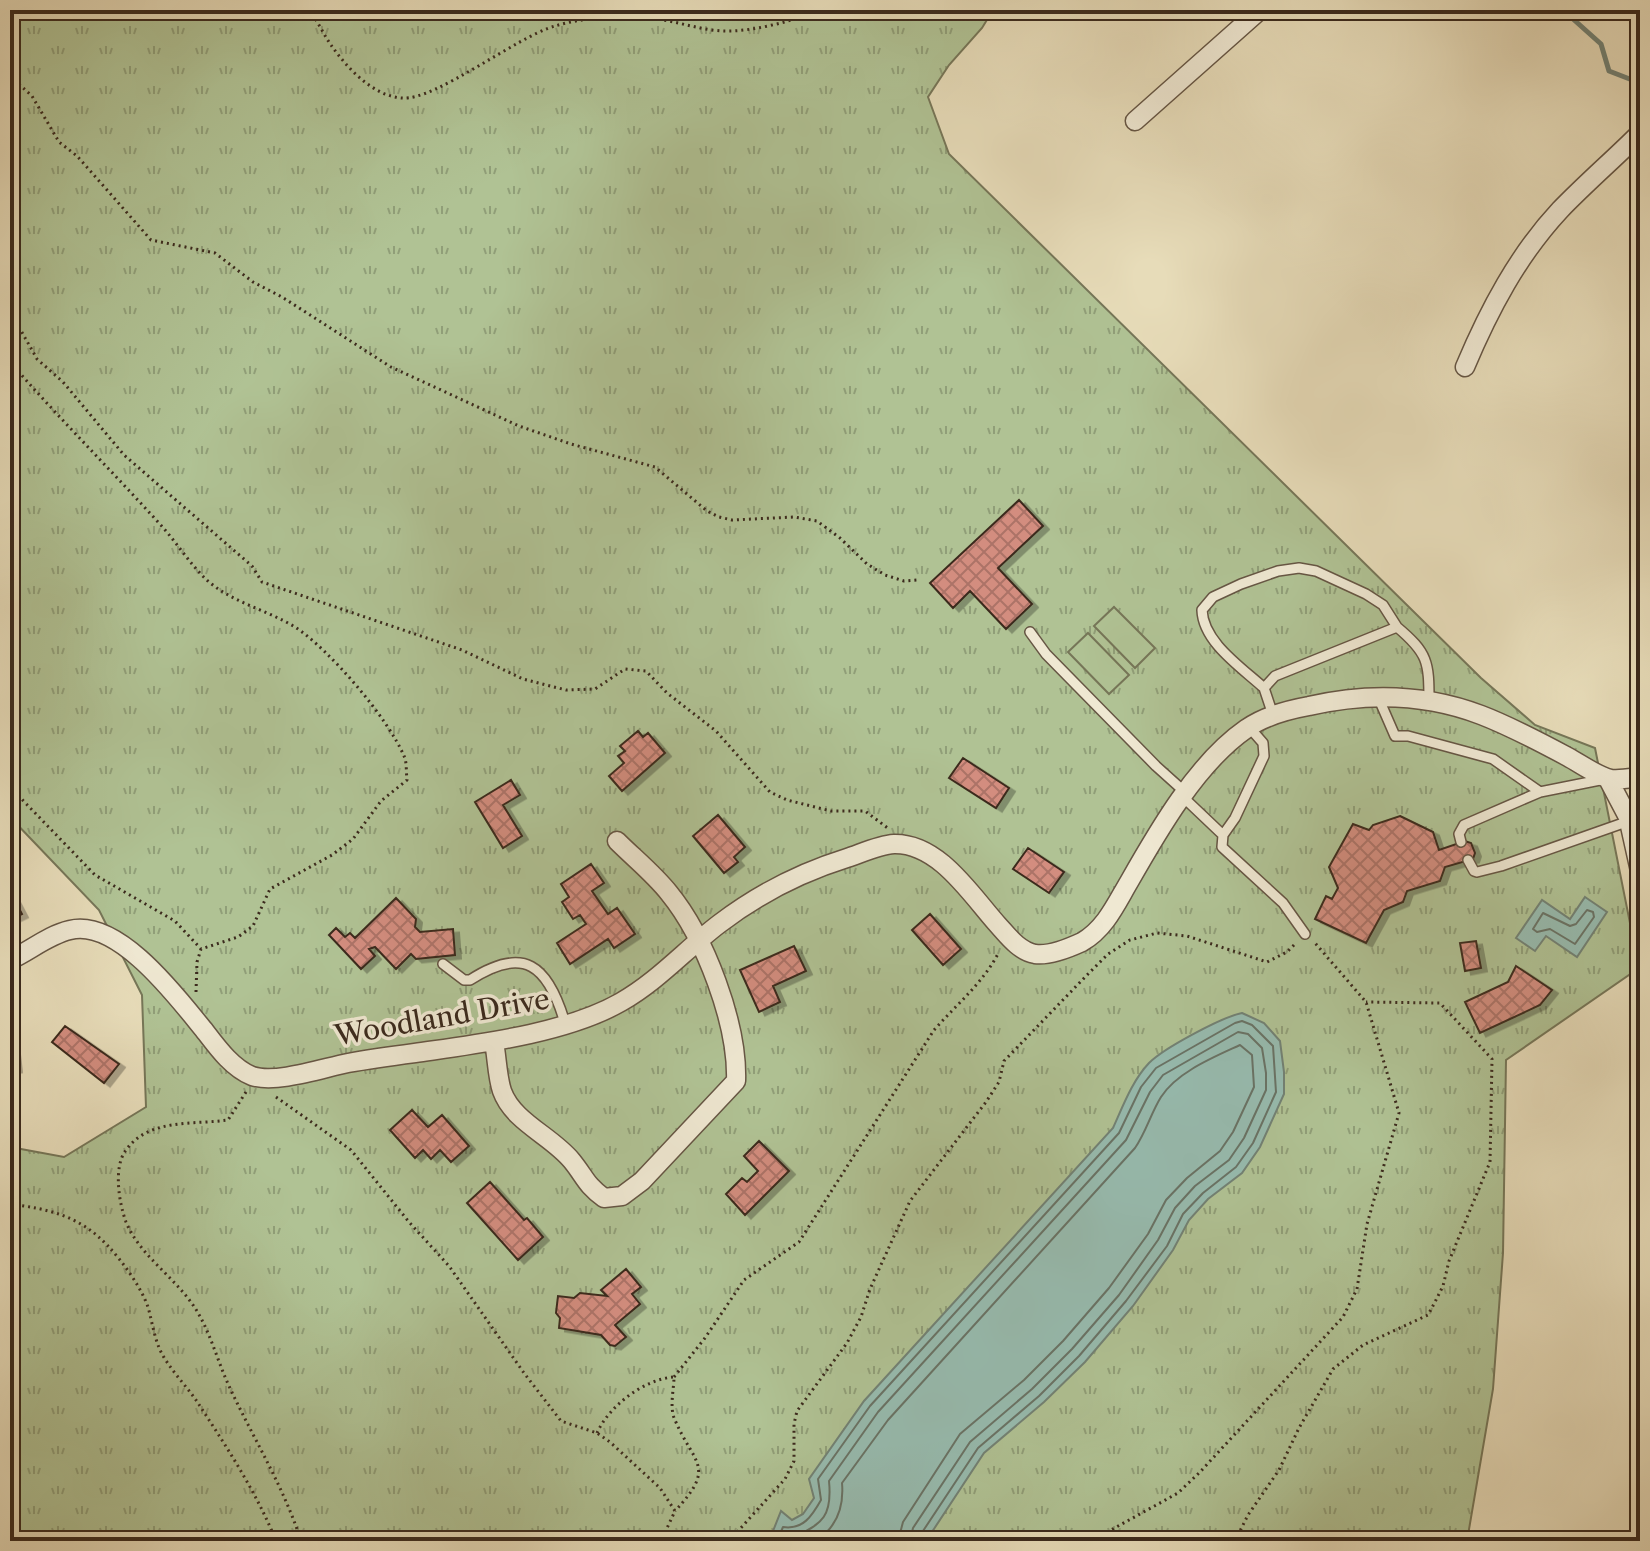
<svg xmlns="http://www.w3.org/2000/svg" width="1650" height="1551" font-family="'Libre Caslon Text',serif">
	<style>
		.grass { fill: url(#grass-tufts); stroke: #767658; stroke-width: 2 }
		.garden { fill: #b0c294; stroke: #767658; stroke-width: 2 }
		.water { fill: #97bcb0; stroke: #728275; stroke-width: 2 }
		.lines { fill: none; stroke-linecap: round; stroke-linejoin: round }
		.shore { stroke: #697366; stroke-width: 2 }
		.stream { stroke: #728275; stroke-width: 5 }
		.building { fill: url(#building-cross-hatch); stroke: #3b2a1d; stroke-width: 2; filter: url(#shadow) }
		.service-casing { stroke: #665644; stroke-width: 12 }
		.minor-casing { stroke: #665644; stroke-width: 21 }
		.path { stroke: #3b2a1d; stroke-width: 3; stroke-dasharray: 2 4; stroke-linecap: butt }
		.service { stroke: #efe8d2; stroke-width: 9 }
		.minor { stroke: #efe8d2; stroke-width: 18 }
		.labels { text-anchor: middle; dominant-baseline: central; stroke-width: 7; stroke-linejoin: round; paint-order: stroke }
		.street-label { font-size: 28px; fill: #3b2a1d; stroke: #efe8d2 }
	</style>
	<defs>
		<pattern id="grass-tufts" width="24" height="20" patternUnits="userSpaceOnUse" patternTransform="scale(2)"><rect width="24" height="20" fill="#b0c294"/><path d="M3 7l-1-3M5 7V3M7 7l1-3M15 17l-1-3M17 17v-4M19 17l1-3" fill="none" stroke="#909e78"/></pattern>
		<pattern id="building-cross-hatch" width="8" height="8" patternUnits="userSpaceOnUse" patternTransform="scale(2)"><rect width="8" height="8" fill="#d38d7f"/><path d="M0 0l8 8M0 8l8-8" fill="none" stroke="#ac7367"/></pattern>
		<filter id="shadow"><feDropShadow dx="6" dy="3.5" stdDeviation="0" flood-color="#0004"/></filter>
	</defs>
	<rect width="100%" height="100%" fill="#e7dcb9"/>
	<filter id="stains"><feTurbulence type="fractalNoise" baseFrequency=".0025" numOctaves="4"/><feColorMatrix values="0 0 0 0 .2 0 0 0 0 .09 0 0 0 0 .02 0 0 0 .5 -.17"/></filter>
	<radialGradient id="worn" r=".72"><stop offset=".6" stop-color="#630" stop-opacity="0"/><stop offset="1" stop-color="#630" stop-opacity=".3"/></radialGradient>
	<!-- grass -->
	<path class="grass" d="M10 10H993L982 28 949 65 928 97 949 154 1481 678 1535 725 1595 748 1639 968 1506 1060 1503 1253 1493 1389 1467 1541H10V1147L64 1157 146 1107 142 995 99 910 10 817Z"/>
	<!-- garden -->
	<path class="garden" d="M1114 607 1155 648 1135 668 1094 626Z
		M1088 633 1129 675 1109 694 1068 652Z"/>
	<!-- water -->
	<path class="water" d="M1585 897 1607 912 1577 957 1546 936 1535 951 1516 938 1542 900 1570 919Z
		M1242 1013 1264 1023 1280 1041 1284 1072V1094L1260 1147 1242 1173 1208 1199 1189 1220 1173 1250 1133 1306 1085 1362 1044 1402 984 1453 926 1541H769L781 1511 792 1520 803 1514 814 1498 809 1479 864 1401 1113 1128C1123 1106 1132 1081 1149 1063 1164 1048 1222 1017 1242 1013Z"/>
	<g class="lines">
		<!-- shore -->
		<path class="shore" d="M1587 910 1593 912 1594 917 1575 944 1550 929 1537 932 1533 929 1543 913 1570 926 1576 924Z
			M777 1541 783 1527C803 1530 812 1516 821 1500L818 1479 870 1406 1119 1133 1141 1087 1156 1068 1235 1023 1242 1021 1252 1025 1273 1046 1276 1092 1253 1143 1236 1167 1203 1193 1183 1214 1167 1246 1126 1301 1079 1356 1039 1396 978 1448 921 1534 920 1541
			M788 1541C818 1524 833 1522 829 1481L878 1412 1126 1140 1150 1092 1163 1075 1238 1032 1248 1034 1262 1048 1266 1073V1090L1244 1138 1229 1160 1195 1186 1175 1208 1158 1240 1119 1295 1072 1349 1032 1389 970 1442 913 1528 910 1541
			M816 1541C837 1527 844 1506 842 1483L888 1420 1135 1148C1146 1132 1151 1113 1161 1097 1177 1072 1214 1057 1240 1045L1252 1055 1254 1087 1233 1132 1220 1151 1187 1178 1166 1200 1148 1234 1109 1288 1063 1341 1024 1380 960 1434 903 1522 898 1541"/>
		<!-- stream -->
		<path class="stream" d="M1563 10 1601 44 1609 71 1640 83"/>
	</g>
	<!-- building -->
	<path class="building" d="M1019 500 1043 526 998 568 1032 604 1006 629 970 591 953 608 930 583Z
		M638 731 643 737 648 733 665 753 622 791 609 776 624 763 618 756 625 751 620 746Z
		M963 758 1009 788 996 808 949 778Z
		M511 780 520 795 503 805 522 836 503 848 475 802Z
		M718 815 745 847 734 857 738 862 724 873 693 836Z
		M1400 816 1433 832 1439 850 1465 841 1471 843 1475 853 1473 859 1445 867 1440 881 1407 891 1403 902 1384 910 1366 943 1315 919 1326 896 1332 899 1338 888 1329 867 1353 824 1369 830 1373 825Z
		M1028 848 1064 872 1049 893 1013 869Z
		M591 864 604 883 592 891 608 914 617 908 635 934 614 948 608 939 570 964 557 943 586 924 580 915 573 919 562 902 569 897 561 884Z
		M12 895 22 914 10 920V896Z
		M396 898 416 919 415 927 420 932 453 929 455 955 416 959 411 954 396 969 375 947 369 949 375 956 361 969 329 935 336 928 345 937 350 933 355 938Z
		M930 914 961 949 943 965 912 930Z
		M1476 941 1481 968 1465 971 1460 943Z
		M794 946 806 971 773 986 780 1002 759 1012 740 970Z
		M1516 966 1552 990 1540 1005 1480 1033 1465 1002 1508 982Z
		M65 1026 119 1064 104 1083 52 1042Z
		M10 1042H13L16 1069 10 1070Z
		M412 1110 428 1127 442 1115 469 1146 451 1162 440 1150 431 1159 423 1150 415 1158 390 1130Z
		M759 1141 789 1171 745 1215 726 1194 742 1178 747 1182 758 1171 744 1156Z
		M490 1182 524 1220 527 1218 543 1237 518 1260 467 1203Z
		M626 1269 641 1287 632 1294 640 1304 615 1325 626 1337 615 1346 610 1345 601 1335 559 1328 560 1318 556 1313 558 1296 574 1298 580 1293 607 1296 601 1290Z"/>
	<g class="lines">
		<!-- service casing -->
		<g class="service-casing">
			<path id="service" d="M1030 632 1046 654 1156 766 1186 793
				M1264 688C1241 667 1203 642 1202 610L1213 597 1241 584 1278 571 1299 568 1316 571 1366 594 1383 605 1397 627
				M1378 697 1395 736H1408L1493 759 1540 792 1605 779
				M1273 715 1264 688 1275 676 1397 627C1428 653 1429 662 1429 701
				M1249 727 1263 743 1264 756 1235 818 1223 835 1222 847 1283 903 1305 934
				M1183 797 1223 835
				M1461 842 1459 834 1464 825 1540 792
				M1468 860 1474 871 1477 872 1501 866 1629 821
				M443 964 464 980H470C524 945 548 965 565 1023"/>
		</g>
		<!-- minor casing -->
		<g class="minor-casing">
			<path id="minor" d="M1135 121 1260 10
				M1465 367C1489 310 1518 255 1560 210 1586 183 1614 159 1640 133
				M1608 779 1628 817 1640 871
				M10 960C30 951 48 935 70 930 118 918 177 997 204 1030 217 1047 232 1068 252 1076 276 1084 323 1068 348 1063 370 1059 392 1056 415 1053 477 1044 565 1034 621 1002 658 981 685 950 719 924 757 895 802 872 847 858 862 853 879 845 894 844 939 843 971 895 998 925 1008 936 1019 951 1035 954 1049 956 1069 948 1082 942 1105 929 1116 904 1129 882 1158 831 1197 763 1246 729 1264 716 1287 710 1309 706 1366 693 1426 694 1481 715 1510 726 1540 742 1568 757 1581 764 1597 776 1611 779 1620 780 1631 778 1640 777
				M494 1042C497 1057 497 1076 502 1091 513 1122 552 1136 572 1161 585 1177 586 1185 604 1198L622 1196 642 1181 736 1081C738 1024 705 937 669 893 654 874 634 858 617 841"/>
		</g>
		<!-- path -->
		<path class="path" d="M308 10C318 20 323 34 331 45 347 68 373 96 402 98 435 101 516 37 555 26 585 17 626 14 657 19 679 22 701 30 723 31 755 32 793 20 824 10
			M10 76 32 96 59 142 77 156 151 240 215 253 253 282 282 297 391 367 519 426 571 444 655 467 707 511 719 517 732 520 794 517 817 521 840 538 867 564 885 575 904 581 918 580
			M10 311 37 359 63 382 124 455 252 566 262 582 462 650 523 679 566 690 595 689 625 669 646 671 667 693 716 731 770 792 787 800 831 811H865L889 829
			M10 362C58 417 109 468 158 522 176 541 190 565 209 582 234 603 267 610 295 627 329 649 388 718 404 756 407 762 406 772 407 780L381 801 353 839 332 855 270 889 253 926 238 937 201 949 175 921 95 875 10 787
			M196 992 197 962 201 949
			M246 1092 228 1120C193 1125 149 1118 126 1150 113 1167 119 1203 126 1222 140 1256 175 1277 195 1308 210 1331 217 1360 229 1386 253 1438 284 1487 301 1541
			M276 1097 351 1150 409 1222 449 1266 524 1373 561 1421 597 1433 610 1442 660 1488 675 1511 661 1541
			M10 1204C49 1209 80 1216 108 1246 123 1262 141 1287 148 1307 153 1325 155 1344 165 1359 175 1375 188 1388 198 1403 226 1446 257 1493 276 1541
			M674 1377 705 1338 744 1280 799 1242 934 1030C957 1004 983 983 999 952
			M597 1433C609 1406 644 1379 674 1377 674 1389 669 1408 675 1420 694 1465 717 1466 675 1511
			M729 1541 785 1479 794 1461V1424L797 1411 847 1343 861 1317 870 1289 910 1201 986 1102 999 1082 1004 1061 1088 974 1108 954 1130 940 1157 933 1187 936 1267 962 1287 952 1295 944
			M1091 1541 1178 1493 1200 1472 1343 1317 1357 1289 1367 1224 1399 1113 1366 1002 1315 943
			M1235 1541 1248 1515 1279 1470 1299 1428 1333 1369 1363 1345 1428 1315 1435 1302 1443 1286 1449 1261 1490 1162 1492 1059 1440 1003 1366 1002"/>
		<!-- service -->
		<use href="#service" class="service"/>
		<!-- minor -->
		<use href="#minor" class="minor"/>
	</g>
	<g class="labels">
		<!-- street labels -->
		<g class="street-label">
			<text transform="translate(442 1017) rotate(-10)">Woodland Drive</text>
		</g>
	</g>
	<!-- margin -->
	<rect width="1650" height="1551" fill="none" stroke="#e7dcb9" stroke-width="40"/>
	<rect x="12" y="12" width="1626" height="1527" fill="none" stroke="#3b2a1d" stroke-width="4"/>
	<rect x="20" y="20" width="1610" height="1511" fill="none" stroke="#3b2a1d" stroke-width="2"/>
	<rect width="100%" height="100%" filter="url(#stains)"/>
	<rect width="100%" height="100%" fill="url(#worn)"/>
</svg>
